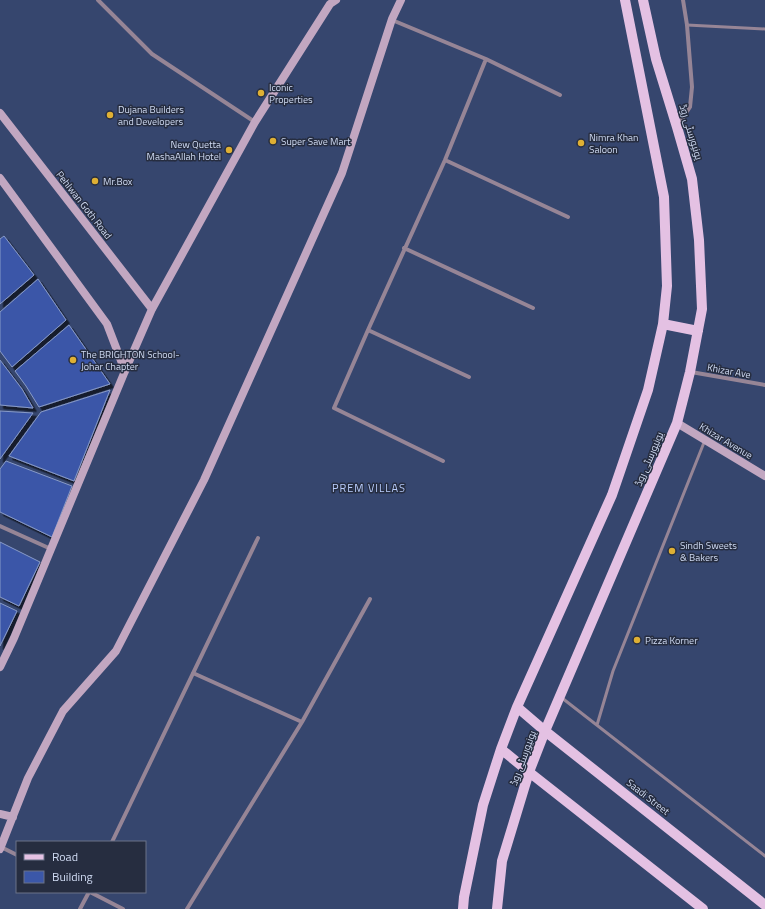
<svg xmlns="http://www.w3.org/2000/svg" width="765" height="909" font-family="'Titillium Web',Cairo,sans-serif">
	<style>
		.building { fill: #3b57a8; stroke: #889ac8; filter: url(#shadow) }
		.lines { fill: none; stroke-linecap: round; stroke-linejoin: round }
		.lane { stroke: #968596; stroke-width: 3 }
		.street { stroke: #968596; stroke-width: 4 }
		.secondary { stroke: #c2a7c1; stroke-width: 8 }
		.primary { stroke: #e4c1e3; stroke-width: 10 }
		.poi-dot { fill: #dfb034; stroke: #262d40; stroke-width: 1.5 }
		.labels { text-anchor: middle; dominant-baseline: central; stroke-width: 3; stroke-linejoin: round; paint-order: stroke }
		.poi-label { font-size: 10px; fill: #d0dbf3; stroke: #262d40; text-anchor: start }
		.street-label { font-size: 10px; fill: #d0dbf3; stroke: #262d40 }
		.neighbourhood-label { font-size: 11px; letter-spacing: 1px; fill: #bacefe; stroke: #262d40 }
	</style>
	<defs>
		<filter id="shadow"><feDropShadow dx="3.5" dy="3.5" stdDeviation="0" flood-color="#0009"/></filter>
	</defs>
	<rect width="100%" height="100%" fill="#36466e"/>
	<!-- building -->
	<path class="building" d="M4 236 34 275 0 304V239Z
		M38 279 66 320 12 367 0 351V312Z
		M69 325 110 384 39 407 26 386 15 371Z
		M0 360 22 389 33 408 0 405Z
		M110 390 74 481 9 456 41 412Z
		M0 411 33 413 0 459Z
		M6 461 72 486 52 537 0 512V469Z
		M0 542 40 562 19 606 0 597Z
		M0 603 17 611 0 646Z"/>
	<g class="lines">
		<!-- lane -->
		<path class="lane" d="M687 25 765 29
			M562 698 765 856
			M597 725 613 671 705 440"/>
		<!-- street -->
		<path class="street" d="M98 0 152 54 255 122
			M392 20 486 59 560 95
			M678 125 690 107 692 87 687 25 683 0
			M445 160 568 217
			M404 248 533 308
			M368 330 469 377
			M691 372 765 385
			M443 461 334 408 368 330 445 160 486 59
			M0 526 51 549
			M193 673 302 722
			M112 842 258 538
			M1 847 17 855
			M90 892 123 909
			M80 909 89 892
			M187 909 302 722 370 599"/>
		<!-- secondary -->
		<path class="secondary" d="M0 113 152 309
			M0 178 107 324 125 371
			M677 423 765 476
			M0 667 14 638 125 371 152 309 255 122 330 4 336 0
			M0 814 13 817
			M0 849 28 778 63 711 116 651 204 480 342 173 392 19 401 0"/>
		<!-- primary -->
		<path class="primary" d="M663 324 698 331
			M517 707 545 731 765 905
			M501 749 529 772 703 909
			M463 909 464 897 483 805 501 749 517 707 612 495 648 390 663 324 667 286 664 197 625 0
			M497 909 502 861 529 772 545 731 677 423 690 372 702 309 699 240 692 179 677 127 656 59 643 0"/>
	</g>
	<!-- markers -->
	<g class="poi-dot">
		<circle cx="261" cy="93" r="4"/>
		<circle cx="110" cy="115" r="4"/>
		<circle cx="273" cy="141" r="4"/>
		<circle cx="581" cy="143" r="4"/>
		<circle cx="229" cy="150" r="4"/>
		<circle cx="95" cy="181" r="4"/>
		<circle cx="73" cy="360" r="4"/>
		<circle cx="672" cy="551" r="4"/>
		<circle cx="637" cy="640" r="4"/>
	</g>
	<g class="labels">
		<!-- poi labels -->
		<g class="poi-label">
			<text x="269" y="87">Iconic<tspan x="269" dy="12">Properties</tspan></text>
			<text x="118" y="109">Dujana Builders<tspan x="118" dy="12">and Developers</tspan></text>
			<text x="589" y="137">Nimra Khan<tspan x="589" dy="12">Saloon</tspan></text>
			<text x="281" y="141">Super Save Mart</text>
			<text x="221" y="144" text-anchor="end">New Quetta<tspan x="221" dy="12">MashaAllah Hotel</tspan></text>
			<text x="103" y="181">Mr.Box</text>
			<text x="81" y="354">The BRIGHTON School-<tspan x="81" dy="12">Johar Chapter</tspan></text>
			<text x="680" y="545">Sindh Sweets<tspan x="680" dy="12">&amp; Bakers</tspan></text>
			<text x="645" y="640">Pizza Korner</text>
		</g>
		<!-- street labels -->
		<g class="street-label">
			<text transform="translate(691 132) rotate(73)">یونیورسٹی روڈ</text>
			<text transform="translate(84 205) rotate(52)">Pehlwan Goth Road</text>
			<text transform="translate(729 371) rotate(10)">Khizar Ave</text>
			<text transform="translate(726 441) rotate(31)">Khizar Avenue</text>
			<text transform="translate(649 459) rotate(-67)">یونیورسٹی روڈ</text>
			<text transform="translate(523 758) rotate(-70)">یونیورسٹی روڈ</text>
			<text transform="translate(648 797) rotate(38)">Saadi Street</text>
		</g>
		<!-- neighbourhood labels -->
		<g class="neighbourhood-label">
			<text x="369" y="488">PREM VILLAS</text>
		</g>
	</g>
	<!-- legend -->
	<rect x="16" y="841" width="130" height="52" fill="#262d40" stroke="#6a7388"/>
	<rect x="24" y="854" width="20" height="6" fill="#e4c1e3" stroke="#6a7388"/>
	<text x="52" y="861" font-size="12" fill="#d0dbf3">Road</text>
	<rect x="24" y="871" width="20" height="12" fill="#3b57a8" stroke="#6a7388"/>
	<text x="52" y="881" font-size="12" fill="#d0dbf3">Building</text>
</svg>
